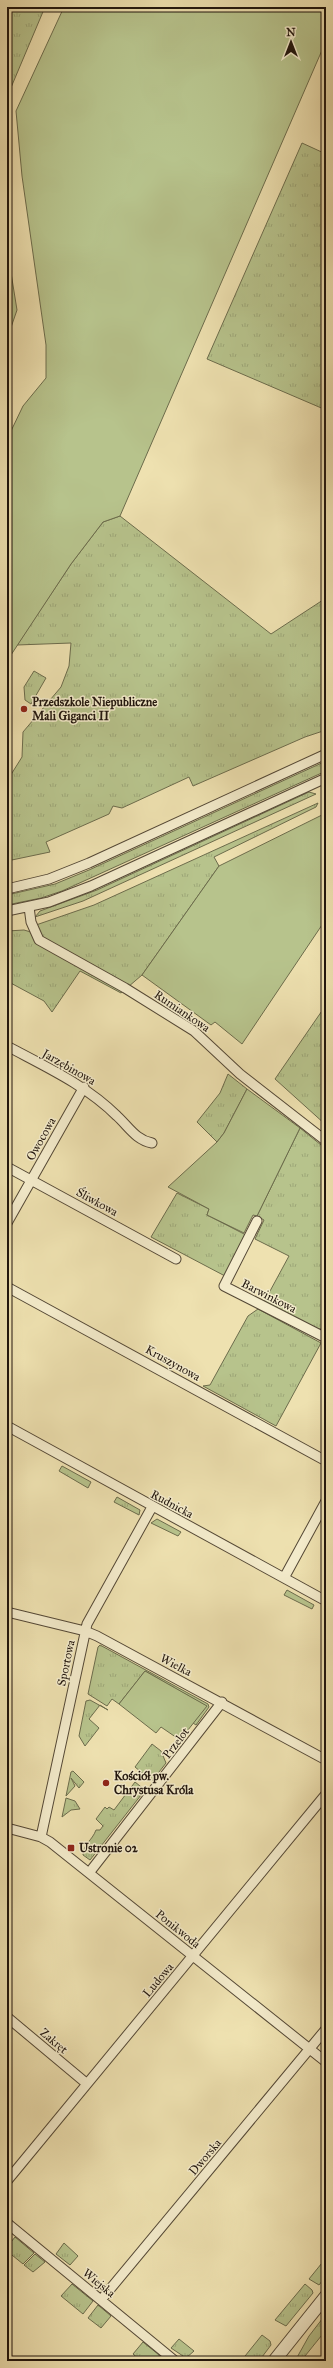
<svg xmlns="http://www.w3.org/2000/svg" width="333" height="2368" font-family="'IM FELL Great Primer',serif">
	<style>
		.grass { fill: url(#grass-tufts); stroke: #6c6c4c }
		.garden { fill: #b7c38c; stroke: #6c6c4c }
		.lines { fill: none; stroke-linecap: round; stroke-linejoin: round }
		.minor-casing { stroke: #544836; stroke-width: 11 }
		.tertiary-casing { stroke: #544836; stroke-width: 14 }
		.minor { stroke: #f4eccc; stroke-width: 9 }
		.tertiary { stroke: #f4eccc; stroke-width: 12 }
		.poi-dot { fill: #8f2418; stroke: #f4eccc; stroke-width: 1.5 }
		.labels { text-anchor: middle; dominant-baseline: central; stroke-width: 3; stroke-linejoin: round; paint-order: stroke }
		.poi-label { font-size: 12px; font-weight: bold; fill: #20150d; stroke: #f4eccc; text-anchor: start }
		.street-label { font-size: 12px; fill: #20150d; stroke: #f4eccc }
	</style>
	<defs>
		<pattern id="grass-tufts" width="24" height="20" patternUnits="userSpaceOnUse"><rect width="24" height="20" fill="#b7c38c"/><path d="M3 7l-1-3M5 7V3M7 7l1-3M15 17l-1-3M17 17v-4M19 17l1-3" fill="none" stroke="#9da778"/></pattern>
	</defs>
	<rect width="100%" height="100%" fill="#eee1b0"/>
	<filter id="stains"><feTurbulence type="fractalNoise" baseFrequency=".005" numOctaves="4"/><feColorMatrix values="0 0 0 0 .2 0 0 0 0 .09 0 0 0 0 .02 0 0 0 .5 -.17"/></filter>
	<radialGradient id="worn" r=".72"><stop offset=".6" stop-color="#630" stop-opacity="0"/><stop offset="1" stop-color="#630" stop-opacity=".3"/></radialGradient>
	<!-- grass -->
	<path class="grass" d="M7 7H45L7 97Z
		M302 143 326 154V410L207 359Z
		M120 516 271 634 326 598V730L305 737 193 786 189 777 122 808 113 806 109 814 46 842 50 852 7 861V781L22 757 23 732 61 687 69 666 71 643 17 645 71 564 103 522Z
		M34 671 46 678 31 704 25 700 24 687Z
		M326 761V771L62 891 41 898 7 905V895L55 884 89 870Z
		M309 792 316 794 83 901 35 917 40 911 97 890Z
		M318 803 316 807 214 857 219 866 142 975 121 993 80 971 52 1012 44 1001 7 981V931L24 930 41 935 36 925 94 905Z
		M326 1005V1125L275 1079Z
		M228 1074 247 1089 224 1133 217 1142 197 1122 220 1093Z
		M300 1128 326 1149V1326L323 1329H316L263 1304 289 1256 255 1239 264 1220 257 1216Z
		M177 1193 209 1209 207 1215 246 1235 225 1276 151 1237Z
		M258 1309 321 1343 276 1426 203 1386 210 1385 248 1316Z
		M62 1466 91 1482 88 1488 59 1471Z
		M117 1497 140 1510 139 1515 114 1502Z
		M157 1519 181 1532 178 1536 151 1523Z
		M287 1590 314 1605 312 1609 284 1595Z
		M100 1645 208 1704 209 1707 196 1725 193 1723 206 1706 145 1671 119 1704 112 1699 107 1706 88 1694 98 1647Z
		M90 1700 108 1710 100 1705 89 1719 99 1728 85 1746 79 1736 86 1701Z
		M152 1744 161 1751 166 1763 152 1781 135 1767Z
		M73 1771 84 1782 79 1788 71 1778 75 1786 66 1796 71 1772Z
		M135 1782 145 1790 90 1860 83 1855C83 1844 92 1841 96 1830H100L103 1826 96 1819 105 1807 107 1809 109 1807 114 1810Z
		M66 1798 75 1801 80 1809 71 1810 62 1817Z
		M15 2237 34 2253 23 2264 7 2251V2247Z
		M64 2243 78 2256 70 2265 56 2254Z
		M35 2254 45 2262 33 2272 24 2265Z
		M326 2258V2276L319 2285 309 2279Z
		M72 2284 93 2301 83 2314 61 2296Z
		M305 2284 312 2290 313 2293 286 2326 275 2320Z
		M98 2305 111 2316 101 2328 88 2318Z
		M326 2314V2330L301 2361H295L309 2336Z
		M262 2335 270 2341 271 2345 259 2361H241Z
		M179 2339 194 2351 186 2358 171 2348Z
		M143 2342 164 2359 162 2361H141L133 2354Z"/>
	<!-- garden -->
	<path class="garden" d="M64 7H326V41L120 516 103 522 71 564 7 661V431H11L23 406 46 378V345L22 176 16 111Z
		M7 248 17 310 7 339Z
		M326 813V919L242 1044 215 1022 211 1025 142 975 219 866Z
		M247 1089 300 1128 257 1216 253 1215 244 1233 207 1215 209 1209 168 1187 217 1142 224 1133Z
		M145 1671 207 1706 180 1740 161 1727 156 1733 119 1704Z"/>
	<g class="lines">
		<!-- minor casing -->
		<g class="minor-casing">
			<path id="minor" d="M7 889 49 879 89 863 326 754
				M29 907 31 922 39 940 125 988 194 1031 240 1074 326 1141
				M7 911 49 902 91 886 326 778
				M7 1046C46 1067 86 1085 117 1116 129 1127 136 1140 152 1143
				M7 1167 176 1259
				M257 1221 224 1286 326 1338
				M7 1223 84 1087
				M7 1287 326 1461
				M7 1426 326 1601
				M284 1578 326 1501
				M7 1612 85 1631 97 1636 326 1760
				M7 1828 41 1837 50 1842 326 2062
				M41 1837 87 1624 152 1507
				M89 1873 222 1702
				M7 2017 86 2083
				M7 2181 326 1794
				M7 2223 175 2361
				M101 2300 326 2029"/>
		</g>
		<!-- tertiary casing -->
		<g class="tertiary-casing">
			<path id="tertiary" d="M274 2361 326 2296"/>
		</g>
		<!-- minor -->
		<use href="#minor" class="minor"/>
		<!-- tertiary -->
		<use href="#tertiary" class="tertiary"/>
	</g>
	<!-- markers -->
	<g class="poi-dot">
		<circle cx="24" cy="709" r="4"/>
		<circle cx="106" cy="1783" r="4"/>
		<rect x="67" y="1844" width="8" height="8" rx="2"/>
	</g>
	<g class="labels">
		<!-- poi labels -->
		<g class="poi-label">
			<text x="32" y="702">Przedszkole Niepubliczne<tspan x="32" dy="14">Mali Giganci II</tspan></text>
			<text x="114" y="1776">Kościół pw.<tspan x="114" dy="14">Chrystusa Króla</tspan></text>
			<text x="79" y="1848">Ustronie 02</text>
		</g>
		<!-- street labels -->
		<g class="street-label">
			<text transform="translate(182 1011) rotate(34)">Rumiankowa</text>
			<text transform="translate(69 1067) rotate(30)">Jarzębinowa</text>
			<text transform="translate(41 1139) rotate(-61)">Owocowa</text>
			<text transform="translate(97 1202) rotate(29)">Śliwkowa</text>
			<text transform="translate(269 1296) rotate(27)">Barwinkowa</text>
			<text transform="translate(173 1363) rotate(29)">Kruszynowa</text>
			<text transform="translate(172 1504) rotate(28)">Rudnicka</text>
			<text transform="translate(66 1663) rotate(-78)">Sportowa</text>
			<text transform="translate(176 1665) rotate(28)">Wielka</text>
			<text transform="translate(176 1743) rotate(-53)">Przelot</text>
			<text transform="translate(178 1929) rotate(39)">Ponikwoda</text>
			<text transform="translate(158 1980) rotate(-50)">Ludowa</text>
			<text transform="translate(54 2041) rotate(40)">Zakręt</text>
			<text transform="translate(205 2157) rotate(-50)">Dworska</text>
			<text transform="translate(99 2283) rotate(39)">Wiejska</text>
		</g>
	</g>
	<!-- margin -->
	<rect width="333" height="2368" fill="none" stroke="#eee1b0" stroke-width="24"/>
	<rect x="8" y="8" width="317" height="2352" fill="none" stroke="#20150d" stroke-width="2"/>
	<rect x="12" y="12" width="309" height="2344" fill="none" stroke="#20150d"/>
	<!-- north arrow -->
	<g transform="translate(291 42)" stroke="#f4eccc" stroke-width="3" paint-order="stroke">
	<path d="M0-3L7 15L0 10L-7 15Z" fill="#20150d"/>
	<text y="-6" font-size="11" font-weight="bold" text-anchor="middle" fill="#20150d">N</text>
	</g>
	<rect width="100%" height="100%" filter="url(#stains)"/>
	<rect width="100%" height="100%" fill="url(#worn)"/>
</svg>
